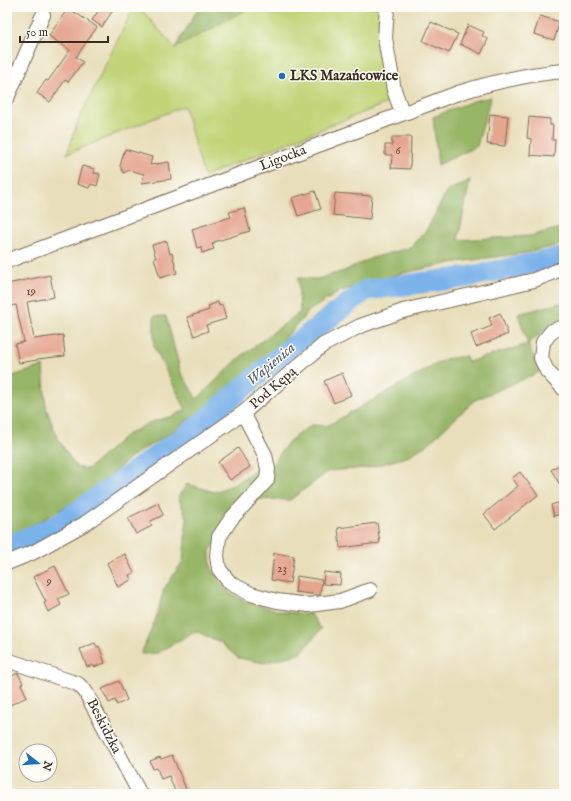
<svg xmlns="http://www.w3.org/2000/svg" width="571" height="801" font-family="'IM FELL English',serif">
	<style>
		.green { fill: #c1d477; stroke: #7e7f4a }
		.forest { fill: #98b668; stroke: #6a7043 }
		.lines { fill: none; stroke-linecap: round; stroke-linejoin: round }
		.river { stroke: #7ab2ea; stroke-width: 21 }
		.building { fill: #e5a690 }
		.minor-casing { stroke: #786955; stroke-width: 16 }
		.minor { stroke: #fff; stroke-width: 14 }
		.poi-dot { fill: #1f6fb2; stroke: #fdfcf7; stroke-width: 1.5 }
		.labels { text-anchor: middle; dominant-baseline: central; stroke-width: 3; stroke-linejoin: round; paint-order: stroke }
		.number-label { font-size: 12px; fill: #66493a }
		.poi-label { font-size: 14px; font-weight: bold; fill: #3b2a1e; stroke: #fdfcf7; text-anchor: start }
		.street-label { font-size: 14px; fill: #3b2a1e; stroke: #fdfcf7 }
		.water-label { font-size: 15px; font-style: italic; fill: #515a65; stroke: #fdfcf7 }
	</style>
	<rect width="100%" height="100%" fill="#fdfcf7"/>
	<filter id="ink" filterUnits="userSpaceOnUse"><feTurbulence type="fractalNoise" baseFrequency=".025" numOctaves="2"/><feDisplacementMap in="SourceGraphic" scale="8" xChannelSelector="R" yChannelSelector="G"/><feConvolveMatrix kernelMatrix="1 2 1 2 8 2 1 2 1" color-interpolation-filters="sRGB"/></filter>
	<filter id="wash" filterUnits="userSpaceOnUse"><feTurbulence type="fractalNoise" baseFrequency=".012" numOctaves="4" result="noise"/><feDisplacementMap in="SourceGraphic" scale="16" xChannelSelector="R" yChannelSelector="G"/><feGaussianBlur stdDeviation="0.9" result="paint"/><feColorMatrix in="noise" values="0 0 0 0 0 0 0 0 0 0 0 0 0 0 0 0 0 1.4 0 .05"/><feComposite in="paint" operator="in"/></filter>
	<g filter="url(#wash)">
		<rect width="100%" height="100%" fill="#e8deba"/>
		<!-- green -->
		<path class="green" d="M134 7H139L175 48 251 7H380L381 38 387 103 204 176 184 106 67 154 78 121Z"/>
		<!-- forest -->
		<path class="forest" d="M199 7H251L175 48Z
			M491 97 477 146 438 165 433 117 473 101Z
			M470 180 458 240 530 236 564 227V244L525 253 451 263 403 273 341 291 310 310 280 344 207 406 167 435 132 456 94 490 46 518 7 537V378L43 366 46 408 57 437 76 467 88 469 125 436 151 422 173 416 186 410 154 347V316H166L181 373 197 399 239 358 300 312 298 278 317 279 344 271 372 258 409 248 426 231 447 191Z
			M564 302V319L542 332 528 344 540 372 475 400 428 444 406 457 368 468 329 471 290 500 255 499 273 463 289 441 311 425 327 426 445 359 466 356 468 362 528 344 518 314Z
			M260 466V480L210 551 211 567 219 580 229 593 248 602 283 612 311 614 321 629 301 653 264 663 238 658 220 642 195 631 158 653 141 654 156 618 164 589 183 561 187 518 178 497 187 484 214 492 235 484Z"/>
		<g class="lines">
			<!-- river -->
			<path class="river" d="M7 546 56 526 193 430 290 348 366 290 467 277 564 257"/>
		</g>
		<g id="blocks">
			<!-- building -->
			<path class="building" d="M101 7H115L102 27 92 20Z
				M68 8 97 27 76 57 83 62 68 82 65 80 50 102 37 93 46 80 48 81 70 50 49 36Z
				M540 16 560 22 554 40 534 34Z
				M431 22 458 34 449 53 423 41Z
				M468 25 484 32 482 36 488 39 481 54 460 44Z
				M490 114 508 116 505 146 487 144Z
				M529 117 550 119V125H553L552 140H555L554 157 530 155 531 139 527 138Z
				M392 137H411L410 169 391 168 392 155H385V145H392Z
				M125 149 152 157 150 165 169 162 171 179 142 183 144 174 129 170 124 173 120 166Z
				M82 166 95 169 94 173 100 174 97 186 91 184 89 188 77 184Z
				M315 191 321 209 298 216 292 198Z
				M335 193 372 196 370 219 333 215Z
				M244 208 250 231 214 242V244H212L214 249 202 253 201 247 197 248 192 229 224 219 231 217 229 212Z
				M167 241 170 254 172 253 177 273 160 278 154 258H156L152 245Z
				M50 275 54 297 27 302 34 339 63 335 65 356 37 359V360L19 363 15 344 24 342 16 305 11 306 7 284Z
				M218 302 219 306 222 305 226 319 206 325 208 331 194 336 187 317 209 310 208 306Z
				M500 313 508 334 476 347 471 334 492 326 489 318Z
				M342 373 351 395 334 403 324 381Z
				M238 448 250 467 230 480 218 462Z
				M564 462V491L551 470Z
				M520 472 538 495 495 529 484 514 518 486 512 478Z
				M564 501V513L554 516 551 505Z
				M158 503 163 515 149 522 152 526 136 534 128 518Z
				M377 523 380 543 340 548 338 528Z
				M274 553 294 556 290 583 271 580Z
				M125 554 134 573 129 575 131 580 118 587 107 563Z
				M55 566 69 594 58 599 61 605 48 612 44 603 46 602 33 577Z
				M324 572 341 574 340 585 323 584Z
				M297 576 322 580 320 595 295 592Z
				M95 643 97 647 99 646 105 663 94 667 93 665 87 667 80 649Z
				M18 673 23 683 21 684 27 697 10 705 7 699V678Z
				M119 681 127 700 117 705 115 700 109 703 102 689Z
				M172 755 188 794H176L169 776 161 779 157 768 153 769 150 761 160 757 161 759Z"/>
		</g>
	</g>
	<g filter="url(#ink)">
		<use href="#blocks" fill-opacity="0" stroke="#786955" stroke-width="1"/>
		<g class="lines">
			<!-- minor casing -->
			<g class="minor-casing">
				<path id="minor" d="M387 7 385 38 394 90 402 112
					M7 98 43 15
					M7 261 458 93C493 82 527 74 564 71
					M564 327 552 331 543 342 541 358 547 371 564 389
					M243 413 265 455 268 469 267 480 231 519 219 537 217 556 219 569 230 583 251 594 277 601 309 605 340 601 370 590
					M7 563 34 552 84 524 243 413 323 345 360 326 403 311 534 280 564 268
					M7 660 78 684 85 691 140 794"/>
			</g>
			<!-- minor -->
			<use href="#minor" class="minor"/>
		</g>
	</g>
	<!-- markers -->
	<circle class="poi-dot" cx="282" cy="76" r="4"/>
	<g class="labels">
		<!-- number labels -->
		<g class="number-label">
			<text x="398" y="150">6</text>
			<text x="31" y="291">19</text>
			<text x="282" y="568">23</text>
			<text x="49" y="581">9</text>
		</g>
		<!-- poi labels -->
		<g class="poi-label">
			<text x="290" y="76">LKS Mazańcowice</text>
		</g>
		<!-- street labels -->
		<g class="street-label">
			<text transform="translate(283 158) rotate(-21)">Ligocka</text>
			<text transform="translate(273 388) rotate(-41)">Pod Kępą</text>
			<text transform="translate(104 726) rotate(63)">Beskidzka</text>
		</g>
		<!-- water labels -->
		<g class="water-label">
			<text transform="translate(271 364) rotate(-40)">Wapienica</text>
		</g>
	</g>
	<!-- margin -->
	<rect width="571" height="801" fill="none" stroke="#fdfcf7" stroke-width="24"/>
	<!-- north arrow -->
	<g transform="translate(38 763) rotate(107)"><circle r="19" fill="#fdfcf7" stroke="#afa8a0"/>
	<path d="M0-3L7 15L0 10L-7 15Z" fill="#1f6fb2"/>
	<text y="-6" font-size="11" font-weight="bold" text-anchor="middle" fill="#3b2a1e">N</text>
	</g>
	<!-- scale -->
	<path d="M20 36v6h88v-6" fill="none" stroke="#3b2a1e" stroke-width="2"/>
	<text x="26" y="36" font-size="12" fill="#3b2a1e" stroke="#fdfcf7" stroke-width="3" paint-order="stroke">50 m</text>
</svg>
